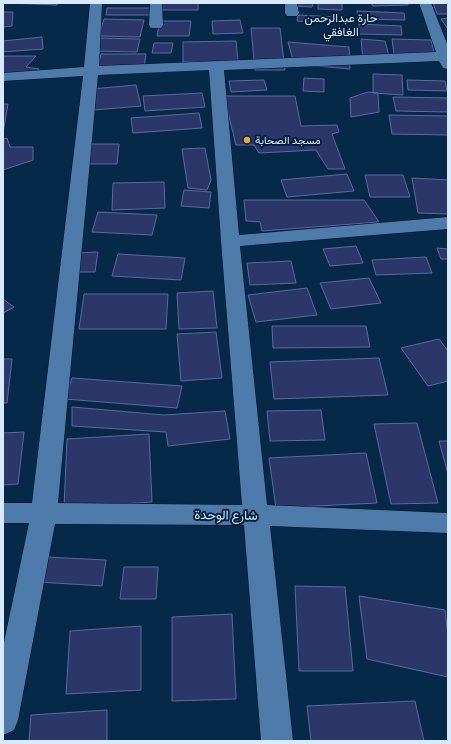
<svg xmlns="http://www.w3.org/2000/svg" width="451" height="744" font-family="'Roboto Condensed',Vazirmatn,sans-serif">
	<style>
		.building { fill: #2b3769; stroke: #5a6aa1 }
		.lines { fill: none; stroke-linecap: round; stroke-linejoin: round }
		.minor-casing { stroke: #001127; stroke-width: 1 }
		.minor { fill: #4f7baa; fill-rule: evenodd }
		.poi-dot { fill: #f0a63f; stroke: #001f3e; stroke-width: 1.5 }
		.labels { text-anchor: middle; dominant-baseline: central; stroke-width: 4; stroke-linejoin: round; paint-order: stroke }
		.far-poi-label { font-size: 11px; fill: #d7eaff; stroke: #001f3e; text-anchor: start }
		.far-neighbourhood-label { font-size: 12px; fill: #d7eaff; stroke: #001f3e }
		.street-label { font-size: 13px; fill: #d7eaff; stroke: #001f3e }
	</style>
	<rect width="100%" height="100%" fill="#072949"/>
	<!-- building -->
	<path class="building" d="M9 3H58L57 5Z
		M158 3H198V10H158Z
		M294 3H313L312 7 293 6Z
		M318 3H342V10L318 9Z
		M371 3H408V5L373 6Z
		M433 3H448V14H437Z
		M107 8H155L154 15H106Z
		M357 11 404 13 405 20 358 19Z
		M3 12H13L12 26 3 27Z
		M298 15 338 17V23L297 21Z
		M448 18V29L441 19Z
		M104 19 144 20 140 37 99 36Z
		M240 20 243 33 213 34 212 21Z
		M160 21H191L189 36H157Z
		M359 24 401 26 402 35 359 34Z
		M251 28H280L285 70H255Z
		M42 37 43 49 3 52V41Z
		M99 38 140 39 137 52 96 51Z
		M361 39 385 41 390 60 363 61Z
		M392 39 431 40 435 56 394 55Z
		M236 41 238 61 183 62V42Z
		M288 42 349 47 350 69 294 64Z
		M154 43H173L171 53H152Z
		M101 54H146L144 67H98Z
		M3 56H36L26 67 39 69 36 77H3Z
		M373 74 402 75 403 95 373 93Z
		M304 78 324 79V92L303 91Z
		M264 80 267 90 231 92 229 81Z
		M407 80 445 81 447 91 408 90Z
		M136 85 141 106 94 110 91 89Z
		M368 92 378 93 379 112 351 117 350 98Z
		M202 93 205 107 145 111 143 96Z
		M224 96H295L301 126 337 125 339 132 332 134 345 169H328L316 150 259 153 254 145H236Z
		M393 97 448 98V112L396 111Z
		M3 104H8L3 133Z
		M199 113 202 128 133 133 131 118Z
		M389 115 448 116V135L392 134Z
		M7 138 10 147H33V160L3 170V139Z
		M88 144H119L117 164H85Z
		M205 148 211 180 207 190 188 188 182 149Z
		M347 174 354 191 287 197 281 180Z
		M365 175H403L410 197H370Z
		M412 178 448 180V214L418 213Z
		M164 182 165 208 112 210 113 183Z
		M184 190 211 192 209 208 181 206Z
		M244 200H364L379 222 262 231 260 222 246 221Z
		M98 212 157 215 152 235 92 232Z
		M356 246 363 263 330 266 323 249Z
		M437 248 448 249V259H441Z
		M98 252 95 272H73L76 253Z
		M118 254 185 258 181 280 112 276Z
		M426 257 432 273 376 275 372 260Z
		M291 261 296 283 250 285 247 263Z
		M369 278 381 303 331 309 320 283Z
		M307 288 317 315 256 322 248 295Z
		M213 291 217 328 179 329 177 293Z
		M84 294H168L166 329H79Z
		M3 299 14 307 3 313Z
		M272 326H366L370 347 273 348Z
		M216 332 222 378 181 381 177 334Z
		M439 339 448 351V381L428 386 401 348Z
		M379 358 388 395 274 399 270 362Z
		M3 359H12L7 403H3Z
		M72 378 182 386 177 408 65 399Z
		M72 407 164 415 225 411 230 439 168 446 166 432 72 426Z
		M321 410 325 440 270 441 267 411Z
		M417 423 438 503 391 504 374 424Z
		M24 432 18 484 3 485V433Z
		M149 434 152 502 64 508 67 439Z
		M439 441H448V474Z
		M366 453 377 503 276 508 269 458Z
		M46 557 106 560 102 586 39 582Z
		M124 567H158L156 599H120Z
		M295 586 345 587 353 671H299Z
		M359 596 445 610 448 636V677L367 659Z
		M232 614 236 699 172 701V617Z
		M141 626V690L66 694 70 631Z
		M415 701 424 741H311L307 706Z
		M107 710V741H29L31 715Z"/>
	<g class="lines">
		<!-- minor casing -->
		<g class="minor-casing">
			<path id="minor" d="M90 3H102L99 66 436 52 419 3H431L448 46V69L443 68 439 61 224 70 239 235 448 217V229L240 246 267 505 448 513V533L270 526 293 741H261L244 525 55 524 18 720 14 730 3 735V647L29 523H3V503H32L83 76 3 81V73L84 67ZM209 70 221 241 242 505 58 503 98 75Z
				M150 3H162L163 25 161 28H151L149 25Z
				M285 3H297L299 13 297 16H287L285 13Z"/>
		</g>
		<!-- minor -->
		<use href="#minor" class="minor"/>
	</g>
	<!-- markers -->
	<circle class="poi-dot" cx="247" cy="140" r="4"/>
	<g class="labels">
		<!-- far-poi labels -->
		<g class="far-poi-label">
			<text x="255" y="140">مسجد الصحابة</text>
		</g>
		<!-- far-neighbourhood labels -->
		<g class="far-neighbourhood-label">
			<text x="341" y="18">حارة عبدالرحمن<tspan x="341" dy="14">الغافقي</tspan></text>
		</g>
		<!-- street labels -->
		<g class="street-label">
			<text transform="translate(226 515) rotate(1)">شارع الوحدة</text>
		</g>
	</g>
	<!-- border -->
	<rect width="451" height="744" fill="none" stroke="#d7eaff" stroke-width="8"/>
</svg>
